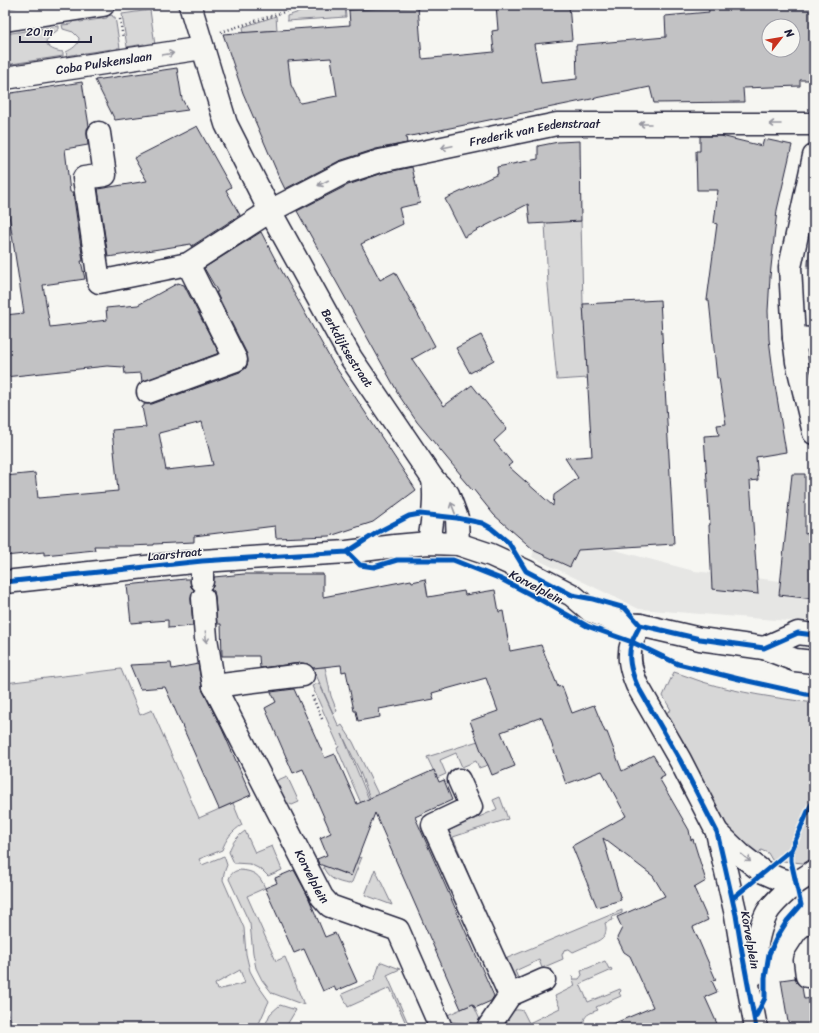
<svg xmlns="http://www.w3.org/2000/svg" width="819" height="1033" font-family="Sriracha,sans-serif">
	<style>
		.built { fill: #e6e6e4 }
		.green { fill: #d7d7d7; stroke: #7c7c89; fill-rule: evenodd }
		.building { fill: #c2c2c4; stroke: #22223b; fill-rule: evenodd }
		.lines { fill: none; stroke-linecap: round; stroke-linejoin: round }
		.minor-casing { stroke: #22223b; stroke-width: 25 }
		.path { stroke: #22223b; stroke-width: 2.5; stroke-dasharray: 1 3; stroke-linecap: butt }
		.minor { stroke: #f6f6f2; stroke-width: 22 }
		.cycleway-casing { stroke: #f6f6f2; stroke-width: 8 }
		.cycleway { stroke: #0057b8; stroke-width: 5 }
		.oneway { stroke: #9797a0 }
		.labels { text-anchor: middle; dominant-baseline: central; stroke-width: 3; stroke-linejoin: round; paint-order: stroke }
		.street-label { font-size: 12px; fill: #22223b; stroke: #f6f6f2 }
	</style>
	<rect width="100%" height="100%" fill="#f6f6f2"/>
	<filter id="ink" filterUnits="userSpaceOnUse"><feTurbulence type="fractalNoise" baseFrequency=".025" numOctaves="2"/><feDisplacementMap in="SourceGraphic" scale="8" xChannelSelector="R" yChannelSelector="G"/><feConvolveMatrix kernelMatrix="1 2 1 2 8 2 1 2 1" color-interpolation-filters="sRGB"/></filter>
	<g filter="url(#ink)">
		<!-- built -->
		<path class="built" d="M540 530 694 571 814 585V623L639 609 532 557Z"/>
		<!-- green -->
		<path class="green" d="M321 5H345L346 17 287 21V16Z
			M150 10 155 45 145 46 144 44 127 47 122 14Z
			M112 15 113 17H115L120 48H117L118 50 113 51 112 49 84 53V55L78 56 77 54 67 56 66 52C72 49 79 45 79 38L73 32 63 29 62 25 72 24V21L79 20 80 22 107 18V16Z
			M276 16 277 30 244 33 243 27Z
			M59 26V29L50 36 46 41C47 49 56 51 63 52V56L5 65V34Z
			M814 220V269L807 268Z
			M581 221 583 304 588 378 557 380 548 285 545 222Z
			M325 667 331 696 337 711 333 713 313 668Z
			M121 669 140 715 152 710 199 818 233 803 242 825C232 831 226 839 222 850L199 859 202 865 224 856 227 865 224 873 223 880 244 928 246 954 250 971 257 984 269 1001 257 1028H15L5 1008V683ZM240 970 245 983 217 990 215 984Z
			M674 672C684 675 694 679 703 682 739 693 777 698 814 703V861L803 863 772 860 768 853 761 850 758 855 754 853 729 829 721 819 661 716 671 710 663 696Z
			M319 683 339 727 342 725 353 742 378 794 370 798 360 772 342 734 375 814 367 817 337 748 339 747 312 686Z
			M478 741 488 765 479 768 476 761 462 767 456 753 440 760 446 774 437 778 427 757Z
			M287 776 299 802 292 805 278 798 269 784Z
			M500 797 508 819 453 837 472 883H465L448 831 497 809 493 800Z
			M245 831 255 853 272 846 282 870 268 876 262 870 250 864 234 863 229 852C232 842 237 837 245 831Z
			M362 857 352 882 349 884C336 882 328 878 323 867L331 863 334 870 351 876 358 858Z
			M375 869 392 905 365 895Z
			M240 870C254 871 260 875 265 888L247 896 276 961 285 957 304 1005 272 993 262 980 256 968 253 953 250 924 229 879C231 873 234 871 240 870Z
			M622 910V913L612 917 613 920 605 923C609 936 601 940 591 944 585 947 579 949 573 952L569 949 564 950 562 955 563 959 542 968 539 960 515 971 522 987 498 962Z
			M605 961 609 969 611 968 612 970 580 984 588 1002 620 989 621 991 619 993 621 996 596 1007 598 1010C590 1013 583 1015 584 1024L574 1028H499C505 1019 510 1006 523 1011L529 1023 560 1008 555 996 575 986 572 976 573 979H579L582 975 581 971Z
			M382 962 400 969 387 975 410 1028H408L390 988 348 1007 342 994 372 981 375 978 380 963Z
			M473 1004 481 1022 478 1025 452 1022 450 1021 445 1016Z
			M280 1005 296 1010 285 1028H264L270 1014Z"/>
		<!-- building -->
		<path class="building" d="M496 5H569L572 40 534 44 541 83 577 79 576 45 666 37 665 16 709 12 708 5H814V71L810 80H800V86L743 88 744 102 654 103 650 87 406 137 407 143 376 149 339 161 285 189 280 179 243 93 223 34 350 25 349 10 418 6 422 59 494 52 492 31 498 30ZM769 26H793V50H769ZM331 58 337 96 300 103 291 85 288 61Z
			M177 68 182 99 188 110 115 120 95 80Z
			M82 82 89 126 87 129V134L88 145 65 149 70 192H73L83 261H81L85 279 43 285 50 327 107 320 106 308 138 305 178 283 184 285 219 353 142 382 141 373 125 374 124 367 107 366 5 377V315L24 313 5 189V94Z
			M197 126 231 187 226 190 240 215 192 246 191 244 108 257 98 189 147 181 134 158Z
			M700 136H721L762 146 764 139 792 145 777 210 770 277 768 311 769 339 774 379 786 452 756 457 758 480 750 481 758 594 712 589 709 525H710L704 436 719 435 717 425 726 424 719 378H717L709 300H707L717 224 714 223 718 190H697L696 151H700Z
			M580 141 581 221 530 224 528 204 464 237 445 199 498 174 497 167 538 159V146L558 142Z
			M412 167 420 203 399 208 403 224 361 244 380 280 395 272 435 346 412 359 444 406 472 385 507 429 494 441 512 463 508 466 553 506 554 495 578 478 565 458 592 456 583 304 660 300 674 544 578 550 570 567 535 551 494 515 473 489 472 490 460 476 461 475 451 463 417 422 396 391H397L297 211 348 185 383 173Z
			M261 232 274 257 331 360 416 490 373 522 330 536 276 538 275 526 194 536V542L154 544V545L129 546H94L95 550 44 555V552L5 556V476L35 473 38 498 118 491 112 430 146 427 142 407 144 406V404H152L240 372 246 368 248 362 247 354 216 292H218L204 268ZM202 422 213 465 166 470 159 433Z
			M481 335 494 360 470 373 456 348Z
			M792 474H805V534L814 532V599L779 595Z
			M244 574H323V597L411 580 412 582 425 579 428 597 464 591 465 595 495 590 499 612 503 611 510 651 541 645 558 687 562 686 572 713 594 705 605 732H607L622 771 653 755 665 775 659 778 689 830 691 840 693 839 706 881 694 888 708 920 693 927 716 980 712 981 717 992 705 997 719 1028H603L653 1007 630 956 624 952 617 938 622 928 617 917 665 896 653 876 603 838 621 900 597 907 572 846 626 816 602 771 566 784 542 717 501 732 515 766 492 775 488 765 483 756 470 721 498 711 486 678 432 693 434 699 379 709 380 717 358 721 356 711H354L346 671 342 672 341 665 313 668 308 664 301 663 260 668 259 656H222L221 624H217L215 597 214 591 211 589 213 587 214 577Z
			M185 579H190L191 587 194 590 192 593 191 599 193 626 168 628V620L131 623 127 585Z
			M171 663 172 669 198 664 203 691 222 729 251 795 219 809 165 687 140 689 130 665Z
			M294 689 325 758 335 754 357 804 434 770 439 782 444 780 452 800 415 817 494 996 491 1001 475 1008 473 1004 461 1009 375 813 351 876 319 864 317 859 327 855 320 838 331 833 303 769 293 773 265 708 276 702 271 692Z
			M294 870 307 894 325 937 335 933 357 982 336 991 334 986 323 991 304 949 294 953 265 888 277 883 275 878Z
			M795 978 797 983 802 987 804 999 814 998V1028H790L789 1022H788L781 980Z"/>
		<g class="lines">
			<!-- minor casing -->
			<g class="minor-casing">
				<g id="minor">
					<path id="s1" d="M190 5 226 124 270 211 351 358 433 479 448 494 457 518 458 544"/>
					<path d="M5 20 103 5"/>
					<path id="s2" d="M5 78 203 48"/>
					<path id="s3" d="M99 133 105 175 84 178 99 282 188 264 270 211 343 173 380 161 557 124H814"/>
					<path d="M814 156 790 267 794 338 797 362 814 433"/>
					<path d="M794 338 814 339"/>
					<path d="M148 392 236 360 188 264"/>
					<path d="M429 543C432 522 436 501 433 479"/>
					<path d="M202 561V581"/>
					<path d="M5 582 202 561 347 552 395 546 429 543 458 544 491 555 526 571 572 595 591 611 624 624 640 625 700 639 764 648 795 660 814 662"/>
					<path id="s4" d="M203 598 206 638 214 686 322 897 330 906 398 930 441 1028"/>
					<path d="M640 625C638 630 634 636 632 642 627 657 631 671 637 685L680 760 717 832 736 915 743 958 756 1028"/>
					<path d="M764 648 798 633 814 635"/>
					<path d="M214 686 303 675"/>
					<path d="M459 780 471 807 433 825 510 995 488 1028"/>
					<path d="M717 832 741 855 763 872 779 879 796 883"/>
					<path d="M753 975C755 955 757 933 766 915 770 905 788 890 796 883 802 879 808 876 814 871"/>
					<path d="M807 976 805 960 814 946"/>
					<path d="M510 995 544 980"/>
				</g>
			</g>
			<!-- path -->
			<path class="path" d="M120 19 123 38
				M221 32 306 5
				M312 696 323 721"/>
			<!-- minor -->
			<use href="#minor" class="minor"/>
			<!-- cycleway casing -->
			<g class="cycleway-casing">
				<path id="cycleway" d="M347 552 360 565 374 567 397 560H453L501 579 541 600 587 626 632 642 678 664 739 679 806 694 814 695
					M5 582 202 561 347 552 378 532 409 516 420 514 457 518 482 523 491 528 509 543 526 571 572 595 593 599 625 608 640 625 700 639 764 648 798 633 814 635
					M640 625C638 630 634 636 632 642 627 657 631 671 637 685L680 760 717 832 736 915 743 958 756 1028
					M733 898 791 850
					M755 1018 765 998V978L769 954 777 937 787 921 801 905 791 861V850L809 809 814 800"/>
			</g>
			<!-- cycleway -->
			<use href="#cycleway" class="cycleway"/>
		</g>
		<!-- one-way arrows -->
		<defs><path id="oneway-shaft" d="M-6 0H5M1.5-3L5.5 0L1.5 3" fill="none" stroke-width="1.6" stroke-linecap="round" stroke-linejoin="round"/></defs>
		<g class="oneway">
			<use href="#oneway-shaft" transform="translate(168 54) rotate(-9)"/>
			<use href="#oneway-shaft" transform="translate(645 124) rotate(180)"/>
			<use href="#oneway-shaft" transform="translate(775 124) rotate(180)"/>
			<use href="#oneway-shaft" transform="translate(447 147) rotate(168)"/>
			<use href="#oneway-shaft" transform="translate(323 183) rotate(153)"/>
			<use href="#oneway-shaft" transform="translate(453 508) rotate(-111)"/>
			<use href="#oneway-shaft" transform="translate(206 637) rotate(84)"/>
			<use href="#oneway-shaft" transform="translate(746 858) rotate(39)"/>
		</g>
	</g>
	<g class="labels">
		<!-- street labels -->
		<g class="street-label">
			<text stroke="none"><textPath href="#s2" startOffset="100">Coba Pulskenslaan</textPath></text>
			<text stroke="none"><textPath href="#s3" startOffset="636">Frederik van Eedenstraat</textPath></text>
			<text stroke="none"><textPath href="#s1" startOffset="379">Berkdijksestraat</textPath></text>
			<text transform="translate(175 554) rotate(-6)">Laarstraat</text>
			<text transform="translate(536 587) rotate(28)">Korvelplein</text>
			<text stroke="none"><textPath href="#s4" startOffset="303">Korvelplein</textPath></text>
			<text transform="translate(750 940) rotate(80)">Korvelplein</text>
		</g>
	</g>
	<!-- margin -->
	<rect width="819" height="1033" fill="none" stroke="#f6f6f2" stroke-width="20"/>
	<rect x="10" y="10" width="799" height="1013" fill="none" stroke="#22223b" stroke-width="1.5" filter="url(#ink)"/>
	<!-- north arrow -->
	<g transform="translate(781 38) rotate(59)"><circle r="19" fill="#f6f6f2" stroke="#a1a1a9"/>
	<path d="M0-3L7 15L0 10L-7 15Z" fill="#c8321e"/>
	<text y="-6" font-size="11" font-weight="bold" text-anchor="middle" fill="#22223b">N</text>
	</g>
	<!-- scale -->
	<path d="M20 36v6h71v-6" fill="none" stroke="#22223b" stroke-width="2"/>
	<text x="26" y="36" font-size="12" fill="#22223b" stroke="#f6f6f2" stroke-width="3" paint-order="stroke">20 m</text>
</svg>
